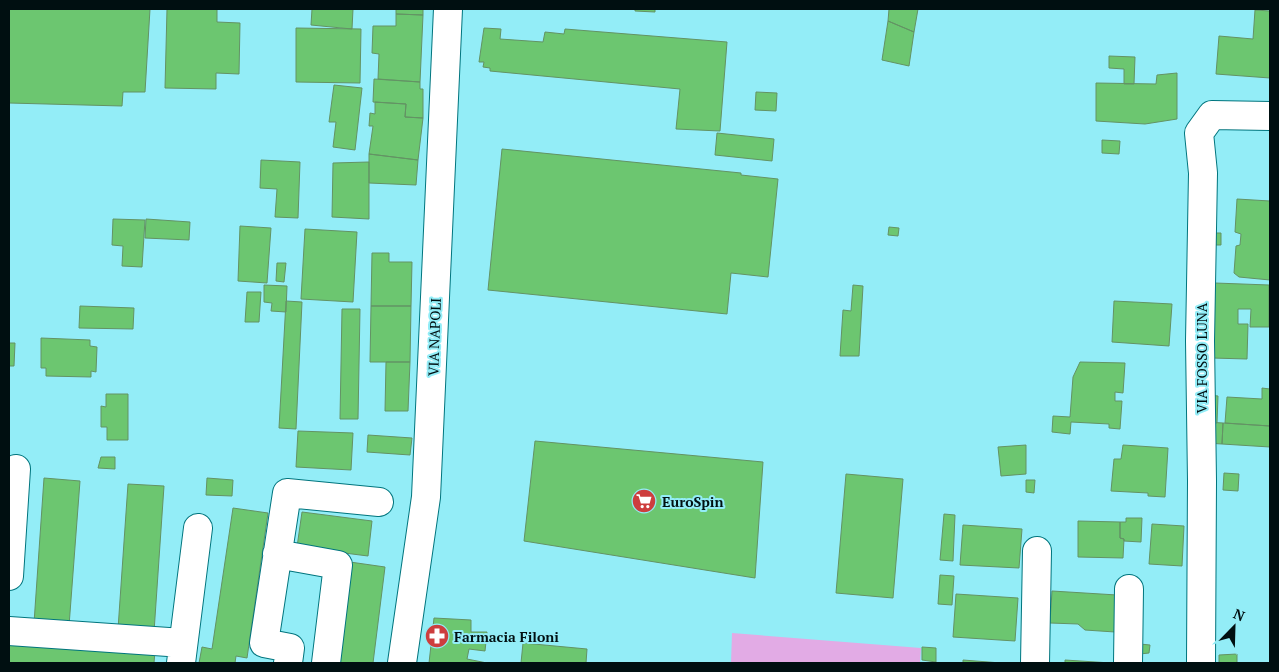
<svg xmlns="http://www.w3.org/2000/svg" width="1279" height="672" font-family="'PT Serif',serif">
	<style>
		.green { fill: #e2abe5 }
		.building { fill: #6cc670; stroke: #639364 }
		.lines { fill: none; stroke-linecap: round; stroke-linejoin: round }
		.minor-casing { stroke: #01757e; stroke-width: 30 }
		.minor { stroke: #fff; stroke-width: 28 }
		.labels { text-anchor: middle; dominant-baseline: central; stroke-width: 4; stroke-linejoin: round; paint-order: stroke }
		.street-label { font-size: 14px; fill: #000f11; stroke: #93edf7 }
		.poi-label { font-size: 14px; font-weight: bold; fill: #000f11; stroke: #93edf7; text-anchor: start }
	</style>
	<rect width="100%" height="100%" fill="#93edf7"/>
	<!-- green -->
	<path class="green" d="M732 633 921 648 920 663H731Z"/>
	<!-- building -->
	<path class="building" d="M9 9H150L145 92H123L122 106 9 103Z
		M167 9H217V22L240 23 239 74 216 73V89L165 88Z
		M312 9H353L352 29 311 25Z
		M396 9H423V15L396 14Z
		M635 9H655V12L635 11Z
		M889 9H918L914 32 888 21Z
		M1255 10 1270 11V78L1216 74 1219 36 1253 39Z
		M396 14 423 15 420 82 378 79 379 54 372 53 373 26H396Z
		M888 21 914 32 909 66 882 60Z
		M296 28 361 29 360 83 296 82Z
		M484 28 501 29 500 39 543 42 545 32 564 34 565 29 727 42 720 131 676 129 680 89 490 71V68L483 67 484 62H479Z
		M1109 56 1135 57 1134 84H1124V69L1109 68Z
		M1177 73V119L1145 124 1096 121V83L1156 84 1157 75Z
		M374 79 420 82V89H423V118L405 117 406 104 373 102Z
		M334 85 362 88 355 150 333 147 336 122H329Z
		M756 92 777 93 776 111 755 110Z
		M375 102 406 104 405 117 423 118 418 160 369 154 373 126H369L370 113 375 114Z
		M717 133 774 139 772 161 715 155Z
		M1102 140 1120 141 1119 154 1102 153Z
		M502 149 741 173V175L778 179 768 277 731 273 727 314 488 290Z
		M369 154 418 160 416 185 369 183Z
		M261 160 300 162 298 218 275 217 277 189 260 188Z
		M369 162V219L332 217 333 163Z
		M1237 199 1270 201V280L1239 277 1234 273 1236 246 1240 245 1241 234 1235 232Z
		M113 219 145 220 142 267 122 266 123 246 112 245Z
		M146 219 190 222 189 240 145 238Z
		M240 226 271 228 267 283 238 281Z
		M889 227 899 228 898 236 888 235Z
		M305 229 357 232 353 302 301 299Z
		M1213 233H1221V245H1212Z
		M372 253H389V262H412L411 306H371Z
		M277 263H286L284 282 276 281Z
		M1215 283 1269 285V327H1250L1251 309H1238V324H1248L1247 359 1212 358Z
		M264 285 287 286 286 312 271 311 272 303 264 302Z
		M853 285 863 286 859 356H840L843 310 851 311Z
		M247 292H261L259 322H245Z
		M286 301 302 302 296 429 279 428Z
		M1114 301 1172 304 1169 346 1112 342Z
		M80 306 134 308 133 329 79 328Z
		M371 306H411L410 362H370Z
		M342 309H360L358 419H340Z
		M41 338 90 340V346L97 347 96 372 91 371V377L46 376V368H41Z
		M9 343H15L14 366H9Z
		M386 362H410L408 411H385Z
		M1080 362 1125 363 1123 393 1115 392V401H1122L1120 429 1109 428V424L1071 422 1070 434 1052 432 1053 416 1070 417 1073 377Z
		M1262 388 1270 389V426L1225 423 1227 397 1262 399Z
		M106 394H128V440H107V427H101V406L106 407Z
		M1209 395 1218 396 1217 423 1207 422Z
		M1207 422 1223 423 1222 444 1206 443Z
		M1223 423 1270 426V447L1222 444Z
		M298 431 353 433 351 470 296 467Z
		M368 435 412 438 410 455 367 452Z
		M535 441 763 462 755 578 524 541Z
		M1026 445V474L1001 476 998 447Z
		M1123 445 1168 448 1165 497 1148 496V493L1111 491 1114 459H1121Z
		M101 457H115V469L98 468Z
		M1224 473 1239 474 1238 491 1223 490Z
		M846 474 903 479 893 598 836 593Z
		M44 478 80 481 69 626 34 623Z
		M207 478 233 480 232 496 206 495Z
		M1026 480H1035L1034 493 1026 492Z
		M128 484 164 486 154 632 118 629Z
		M233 508 268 513 247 658 236 656 235 663H199L202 647 212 649Z
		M302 512 372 521 368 556 297 547Z
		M944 514 955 515 953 561 940 560Z
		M1126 518H1142L1141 542 1124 541V539L1120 538V522H1126Z
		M1078 521 1120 522V538L1124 539 1123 558 1078 557Z
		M1152 524 1184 526 1182 566 1149 564Z
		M963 525 1022 529 1019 568 960 565Z
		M350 562 385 567 373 663H337Z
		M940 575 954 576 952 605 938 604Z
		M1052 591 1117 595 1115 632 1085 630 1078 624 1050 623Z
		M956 594 1018 598 1015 641 953 637Z
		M434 618 471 620V632H487L485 651 469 649 467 659 487 663H429Z
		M9 640 155 651 154 663H9Z
		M523 643 587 649 586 663H521Z
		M1140 644 1150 645 1149 653 1140 654Z
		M922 647 936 648V662L922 660Z
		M1237 654V663H1219V655Z
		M963 660 1001 663H963Z
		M1065 660 1111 663H1065Z"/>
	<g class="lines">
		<!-- minor casing -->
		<g class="minor-casing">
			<path id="minor" d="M277 554 338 565 326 663
				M9 576 16 469
				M9 631 183 643
				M181 663 198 528
				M288 663 290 648 264 643 287 493 379 502
				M402 663 426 497 448 9
				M1035 663 1037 551
				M1128 663 1129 589
				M1201 663 1202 481 1200 341 1203 173 1199 133 1212 115 1270 116"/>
		</g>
		<!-- minor -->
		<use href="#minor" class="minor"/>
	</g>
	<!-- icons -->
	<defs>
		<g id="supermarket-disc" transform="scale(1.25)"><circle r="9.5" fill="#cd3e3e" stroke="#93edf7"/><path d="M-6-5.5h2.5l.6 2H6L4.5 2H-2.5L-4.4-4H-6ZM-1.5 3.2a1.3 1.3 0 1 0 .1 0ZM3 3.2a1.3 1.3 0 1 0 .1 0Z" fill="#fff"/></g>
		<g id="pharmacy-disc" transform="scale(1.25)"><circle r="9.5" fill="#cd3e3e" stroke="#93edf7"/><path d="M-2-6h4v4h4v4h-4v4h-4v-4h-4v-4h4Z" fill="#fff"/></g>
	</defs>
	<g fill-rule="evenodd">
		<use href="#supermarket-disc" x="644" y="501"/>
		<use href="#pharmacy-disc" x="437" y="636"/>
	</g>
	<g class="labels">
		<!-- street labels -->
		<g class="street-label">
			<text transform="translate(434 337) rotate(-88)">VIA NAPOLI</text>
			<text transform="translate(1201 358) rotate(-90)">VIA FOSSO LUNA</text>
		</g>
		<!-- poi labels -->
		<g class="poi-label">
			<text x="662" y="501">EuroSpin</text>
			<text x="454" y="636">Farmacia Filoni</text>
		</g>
	</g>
	<!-- border -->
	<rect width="1279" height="672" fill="none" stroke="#000f11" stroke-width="20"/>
	<!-- north arrow -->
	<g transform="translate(1234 627) rotate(23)" stroke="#93edf7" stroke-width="4" paint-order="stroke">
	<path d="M0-4L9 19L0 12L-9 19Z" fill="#000f11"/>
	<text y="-8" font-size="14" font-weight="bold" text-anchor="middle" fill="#000f11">N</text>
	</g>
</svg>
